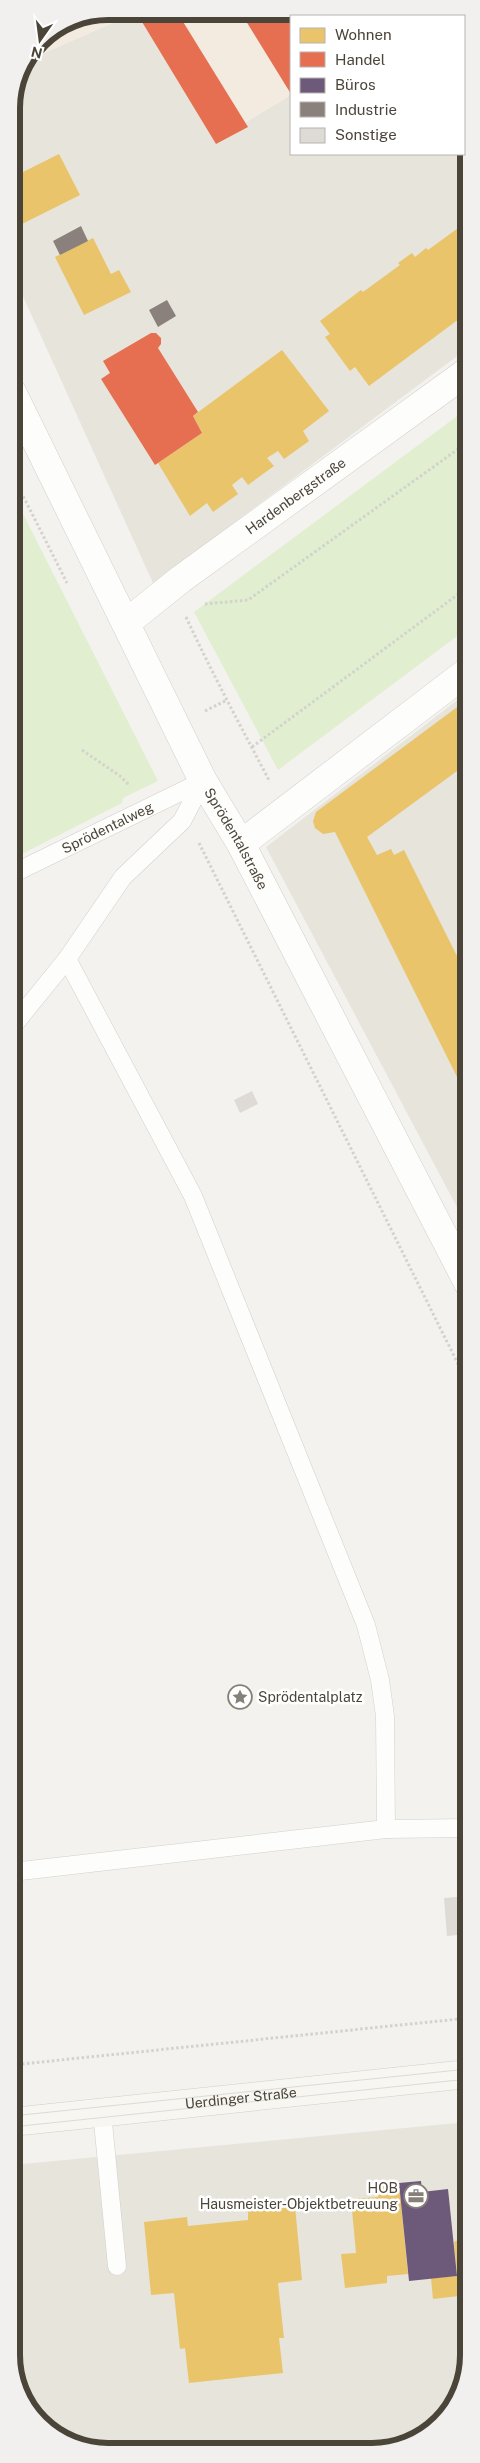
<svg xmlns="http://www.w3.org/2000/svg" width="480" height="2463" font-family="'Public Sans',sans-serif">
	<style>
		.residential { fill: #e7e4dc }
		.commercial { fill: #f3ebdf }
		.green { fill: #e1eecf }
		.homes { fill: #e9c46a }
		.shops { fill: #e76f51 }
		.offices { fill: #6d597a }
		.industry { fill: #8a817c }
		.building { fill: #dedbd6 }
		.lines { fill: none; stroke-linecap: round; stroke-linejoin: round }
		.lane-casing { stroke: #d2d0cb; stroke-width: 19 }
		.street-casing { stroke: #d2d0cb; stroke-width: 29 }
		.secondary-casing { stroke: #d3cfc5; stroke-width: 29 }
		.path { stroke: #d3d2cc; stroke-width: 3; stroke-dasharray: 2.5 2.5; stroke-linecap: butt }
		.lane { stroke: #fdfdfc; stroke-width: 18 }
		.street { stroke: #fdfdfc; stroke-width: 28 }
		.secondary { stroke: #f7f6f1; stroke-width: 28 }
		.tram { stroke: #dbdbda; stroke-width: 1 }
		.labels { text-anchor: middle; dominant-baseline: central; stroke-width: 5; stroke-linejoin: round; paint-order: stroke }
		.street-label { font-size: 14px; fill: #4b4439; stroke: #fff }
		.poi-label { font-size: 14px; fill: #4b4439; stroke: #fff; text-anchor: start }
		.rim { fill: none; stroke: #4b4439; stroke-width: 6 }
	</style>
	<rect width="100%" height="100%" fill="#f4f2ee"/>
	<!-- residential -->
	<path class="residential" d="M137 12H143L218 139 291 95V154H464V86L468 96V348L153 583 11 270V102L19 71 24 62Z
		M468 692V1228L266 847Z
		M468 2122 469 2361 445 2419 384 2451 89 2450 35 2419 12 2367V2165Z"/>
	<!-- commercial -->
	<path class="commercial" d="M108 11 137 12 24 62 40 39 71 19Z
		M143 12 397 14 400 16H291V95L218 139Z"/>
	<!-- green -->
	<path class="green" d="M468 408V628L278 770 194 612Z
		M12 492 158 781 123 798 122 803 12 859Z"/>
	<!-- homes -->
	<path class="homes" d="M59 154 80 195 20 225 11 209V165L14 164 19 174Z
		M468 218V319L462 323 459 319 369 386 355 367 350 371 325 337 330 334 320 321 361 290 363 292 400 265 398 263 412 253 415 257 426 248 428 250 465 223 464 221Z
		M93 238 111 274 119 270 131 292 84 315 55 257Z
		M282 350 329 411 303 431 309 441 284 459 278 451 267 458 274 466 248 485 242 477 232 485 238 494 213 512 207 503 190 516 158 463 202 433 193 416Z
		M468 699V763L367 837 377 855 391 849 394 855 404 850 468 978V1116L460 1100 467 1097 335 832 323 834 315 828 313 821 316 812Z
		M399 2183 408 2274 387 2276V2283L345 2288 341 2254 356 2253 351 2199 378 2197 377 2186Z
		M295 2206 302 2280 278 2283 284 2338H279L283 2373 189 2383 185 2348 180 2349 174 2293 151 2295 144 2222 187 2217 188 2226 248 2220V2211Z
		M469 2239V2274L457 2275 454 2243 455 2241Z
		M457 2276 459 2296 433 2299 431 2278Z"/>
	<!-- shops -->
	<path class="shops" d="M136 12H177L248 127 216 144Z
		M241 13 323 14 325 16H291V94Z
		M151 333H156L161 338V344L158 348 198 412 193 416 202 433 155 465 101 379 110 373 103 361Z"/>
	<!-- offices -->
	<path class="offices" d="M421 2181 422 2192 448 2189 457 2276 409 2281 399 2183Z"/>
	<!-- industry -->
	<path class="industry" d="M81 226 88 241 60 255 53 241Z
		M167 300 176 316 158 327 149 310Z"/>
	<!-- building -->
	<path class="building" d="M252 1091 258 1104 240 1113 234 1100Z
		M468 1896V1934L447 1936 444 1898Z"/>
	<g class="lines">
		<!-- lane casing -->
		<g class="lane-casing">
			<g id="lane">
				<path id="s1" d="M12 874 203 781"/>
				<path d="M67 959 193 1196 366 1625 380 1680 385 1716 386 1829"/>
				<path d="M12 1027 67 959 123 877 182 821 203 781"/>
				<path d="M12 1872 386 1829 468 1828"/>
				<path d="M102 2112 117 2266"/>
			</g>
		</g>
		<!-- street casing -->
		<g class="street-casing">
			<g id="street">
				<path id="s2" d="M12 392 203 781 241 844 468 1283"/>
				<path id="s3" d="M126 623 181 579 468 371"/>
				<path d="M241 844 468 671"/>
			</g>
		</g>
		<!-- secondary casing -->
		<g class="secondary-casing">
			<g id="secondary">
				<path id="s4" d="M12 2122 468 2074"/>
			</g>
		</g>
		<!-- path -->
		<path class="path" d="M12 474 67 583
			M205 604 248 600 468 442
			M186 617C212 673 241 727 270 782
			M205 711 227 700
			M252 747 468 587
			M82 750 120 776 130 786
			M199 843 468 1384
			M463 1896 464 1856
			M12 2065 468 2018"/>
		<!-- lane -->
		<use href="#lane" class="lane"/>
		<!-- street -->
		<use href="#street" class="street"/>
		<!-- secondary -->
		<use href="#secondary" class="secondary"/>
		<!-- tram -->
		<path class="tram" d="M12 2116 468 2069
			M12 2127 468 2079"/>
	</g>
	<!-- icons -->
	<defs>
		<g id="sight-ring" transform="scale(1.25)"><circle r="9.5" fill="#fff" stroke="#868178" stroke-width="1.5"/><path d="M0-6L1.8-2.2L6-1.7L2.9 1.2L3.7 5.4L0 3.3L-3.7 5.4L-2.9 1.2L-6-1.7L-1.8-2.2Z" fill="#868178"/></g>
		<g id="office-ring" transform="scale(1.25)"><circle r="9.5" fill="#fff" stroke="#868178" stroke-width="1.5"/><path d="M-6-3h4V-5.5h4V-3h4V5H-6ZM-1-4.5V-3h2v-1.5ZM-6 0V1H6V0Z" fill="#868178"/></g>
	</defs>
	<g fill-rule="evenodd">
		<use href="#sight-ring" x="240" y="1697"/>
		<use href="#office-ring" x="416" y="2196"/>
	</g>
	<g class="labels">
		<!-- street labels -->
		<g class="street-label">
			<text stroke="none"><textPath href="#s3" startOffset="212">Hardenbergstraße</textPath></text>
			<text stroke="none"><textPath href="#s1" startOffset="106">Sprödentalweg</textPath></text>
			<text stroke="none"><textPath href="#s2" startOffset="500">Sprödentalstraße</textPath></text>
			<text stroke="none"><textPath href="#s4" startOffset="230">Uerdinger Straße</textPath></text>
		</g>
		<!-- poi labels -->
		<g class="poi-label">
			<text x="258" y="1697">Sprödentalplatz</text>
			<text x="398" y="2188" text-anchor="end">HOB<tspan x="398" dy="16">Hausmeister-Objektbetreuung</tspan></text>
		</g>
	</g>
	<!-- crop -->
	<path d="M0 0H480V2463H0ZM108 20H372A88 88 0 0 1 460 108V2355A88 88 0 0 1 372 2443H108A88 88 0 0 1 20 2355V108A88 88 0 0 1 108 20Z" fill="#f1f0ef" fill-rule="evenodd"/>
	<path class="rim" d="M108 20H372A88 88 0 0 1 460 108V2355A88 88 0 0 1 372 2443H108A88 88 0 0 1 20 2355V108A88 88 0 0 1 108 20Z"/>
	<!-- legend -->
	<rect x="290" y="15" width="175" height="140" fill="#ffffff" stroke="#b7b4b0"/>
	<rect x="300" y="28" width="25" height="15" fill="#e9c46a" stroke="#b7b4b0"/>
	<text x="335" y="40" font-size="15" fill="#4b4439">Wohnen</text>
	<rect x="300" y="52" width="25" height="15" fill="#e76f51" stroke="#b7b4b0"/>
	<text x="335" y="65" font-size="15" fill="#4b4439">Handel</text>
	<rect x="300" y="78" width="25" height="15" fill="#6d597a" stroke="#b7b4b0"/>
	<text x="335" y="90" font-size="15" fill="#4b4439">Büros</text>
	<rect x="300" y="102" width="25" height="15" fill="#8a817c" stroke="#b7b4b0"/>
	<text x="335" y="115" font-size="15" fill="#4b4439">Industrie</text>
	<rect x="300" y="128" width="25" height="15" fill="#dedbd6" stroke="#b7b4b0"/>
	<text x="335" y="140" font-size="15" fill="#4b4439">Sonstige</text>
	<!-- north arrow -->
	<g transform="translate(40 40) rotate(194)" stroke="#ffffff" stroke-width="4" paint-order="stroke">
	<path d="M0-4L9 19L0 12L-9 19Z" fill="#4b4439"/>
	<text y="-8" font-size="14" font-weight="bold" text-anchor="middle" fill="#4b4439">N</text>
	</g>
</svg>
